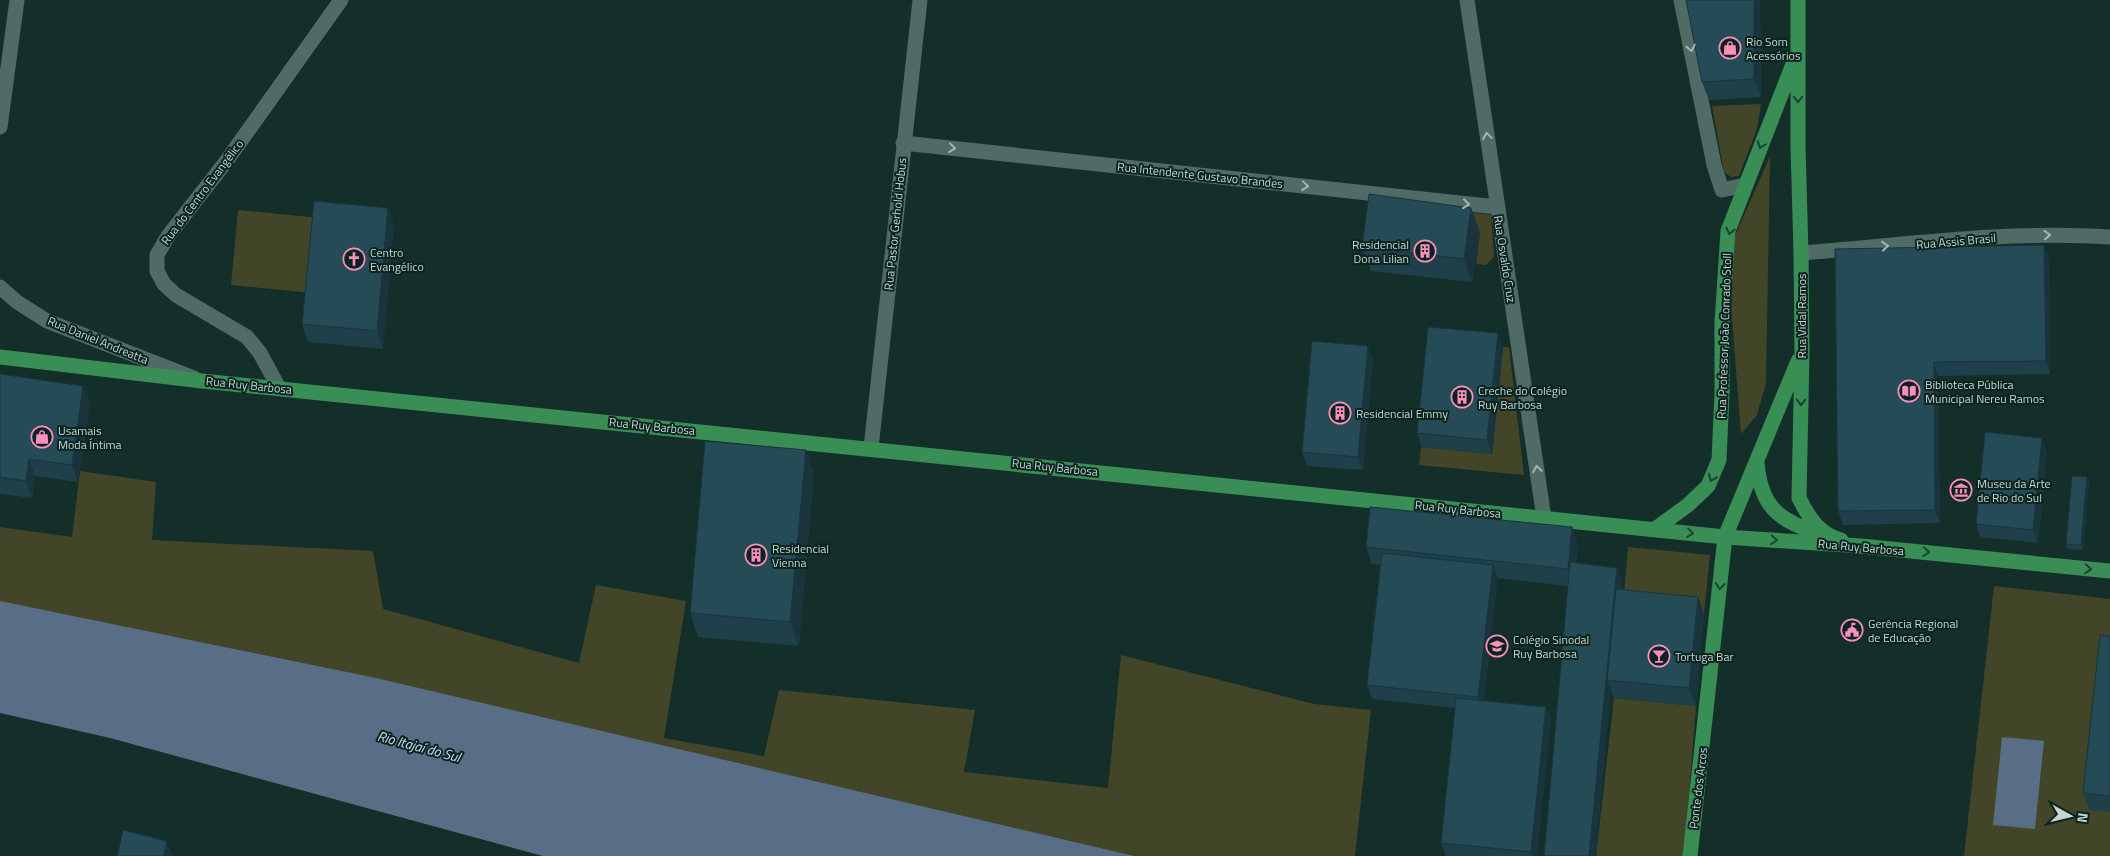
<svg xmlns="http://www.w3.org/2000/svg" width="2110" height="856" font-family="'Titillium Web',sans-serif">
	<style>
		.green { fill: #424528 }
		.water { fill: #586e87 }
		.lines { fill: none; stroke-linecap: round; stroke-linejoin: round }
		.minor { stroke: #506b66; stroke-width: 15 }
		.major { stroke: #398e56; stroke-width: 15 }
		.wall { fill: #1f404a }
		.shaded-wall { fill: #19343c }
		.building { fill: #244b56; stroke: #19343c }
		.oneway { stroke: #a3b5b2 }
		.oneway2 { stroke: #184430 }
		.labels { text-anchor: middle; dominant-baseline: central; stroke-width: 4; stroke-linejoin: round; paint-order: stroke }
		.poi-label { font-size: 12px; fill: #c7d5d2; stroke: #0a2420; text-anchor: start }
		.street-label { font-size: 12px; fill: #c7d5d2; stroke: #0a2420 }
		.water-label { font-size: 14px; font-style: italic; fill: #c7e0fc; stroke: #0a2420 }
	</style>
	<rect width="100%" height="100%" fill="#142e2a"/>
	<!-- green -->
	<path class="green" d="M1761 104 1757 129 1739 176 1731 177 1724 172 1712 106Z
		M1770 156 1766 383 1757 415 1741 434 1731 305 1735 236Z
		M1442 209 1491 215 1494 257 1486 265 1476 264 1480 232Z
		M238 210 320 218 313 293 231 285Z
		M1503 347H1509L1524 475 1419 465 1421 447 1492 454Z
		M80 471 156 482 152 540 373 551 383 609 579 663 596 585 686 601 664 738 764 756 779 690 975 710 964 772 1108 788 1121 655 1314 704 1371 710 1355 856H1120L0 606V527L72 537Z
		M1628 547 1710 555 1704 614 1623 606Z
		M1994 586 2110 599V856H1964Z
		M1614 698 1696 706 1684 856H1596Z"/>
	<!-- water -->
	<path class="water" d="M0 601 376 678 1134 856H543L110 738 0 713Z
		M2002 737 2044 741 2035 829 1993 825Z"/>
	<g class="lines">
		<!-- minor -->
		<path class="minor" d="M1467 0 1544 518
			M1681 0 1714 165 1722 190 1745 185
			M0 127 17 0
			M903 143 1497 207
			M1801 253C1904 245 2007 230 2110 237
			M0 287 17 302 47 321 194 378
			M279 388 260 353 247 337 176 295 164 284 157 271V255L168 236 225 163 341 0
			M871 448 920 0"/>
		<!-- major -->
		<path class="major" d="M1798 0V146L1801 253 1802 353 1799 498C1809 518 1819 534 1841 540
			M0 357 202 381 1725 537 1861 546 2110 571
			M1757 463C1761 510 1781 521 1823 535
			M1655 529 1688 505 1708 486 1719 460 1722 393V323L1728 231 1795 59
			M1690 856 1725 537 1798 361"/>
	</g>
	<!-- wall -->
	<path class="wall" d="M1760 0 1761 97 1709 100 1702 82Z
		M388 208 394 225 383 349 308 342 302 324Z
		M1480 232 1472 282 1371 271 1362 247Z
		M2044 245 2049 259 2050 374 1938 376 1940 523 1843 525 1838 511 1835 249Z
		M1503 347 1492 454 1422 447 1417 433Z
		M1373 359 1363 470 1307 466 1302 452Z
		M0 374 83 386 90 403 78 482 35 476 32 498 0 494Z
		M806 450 814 473 799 646 698 637 690 613Z
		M2047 452 2038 543 1980 537 1976 524Z
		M2087 477 2089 482 2083 550 2068 549 2066 544Z
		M1578 544 1576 563 1622 581 1621 590 1704 614 1696 706 1614 698 1568 586 1497 578 1484 700 1546 707 1551 720 1537 856H1446L1441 843 1455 708 1372 699 1367 685 1380 565 1372 564 1366 547Z
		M2110 636V812L2090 810 2083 793Z"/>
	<!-- shaded-wall -->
	<path class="shaded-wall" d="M1754 0H1760L1761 97 1754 79Z
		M388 208 394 225 383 349 377 331Z
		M1471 208 1480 232 1472 282 1464 259Z
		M2044 245 2049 259 2050 374 2046 361Z
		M1498 333 1503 347 1492 454 1487 440Z
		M1368 346 1373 359 1363 470 1358 457Z
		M1934 362 1938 376 1940 523 1935 510Z
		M83 386 90 403 78 482 72 465Z
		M2042 438 2047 452 2038 543 2033 530Z
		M806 450 814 473 799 646 790 622Z
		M29 459 35 476 32 498 26 481Z
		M2087 477 2089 482 2083 550 2081 545Z
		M1572 527 1578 544 1574 586 1568 569Z
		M1493 565 1498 579 1483 711 1478 697Z
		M1617 568 1622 581 1612 681 1607 680 1611 692 1596 856H1589Z
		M1698 597 1704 614 1696 706 1689 688Z
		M1546 707 1551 720 1537 856H1532L1531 852Z
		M167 841 173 856H164Z"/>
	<!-- building -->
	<path class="building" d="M1686 0H1754V79L1702 82Z
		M1369 194 1471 208 1464 259 1362 247Z
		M314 201 388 208 377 331 302 324Z
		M2044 245 2046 361 1934 362 1935 510 1838 511 1835 249Z
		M1428 327 1498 333 1487 440 1417 433Z
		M1312 341 1368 346 1358 457 1302 452Z
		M0 374 83 386 72 465 29 459 26 481 0 477Z
		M1985 432 2042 438 2033 530 1976 524Z
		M705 441 806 450 790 622 690 613Z
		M2072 476 2087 477 2081 545 2066 544Z
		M1370 507 1572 527 1568 569 1366 547Z
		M1382 553 1493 565 1478 697 1367 685Z
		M1570 562 1617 568 1589 856H1544Z
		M1616 589 1698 597 1689 688 1607 680Z
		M2100 635 2110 636V796L2083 793Z
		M1456 698 1546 707 1531 852 1441 843Z
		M123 830 167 841 164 856H117Z"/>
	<!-- one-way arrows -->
	<defs><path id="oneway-chevron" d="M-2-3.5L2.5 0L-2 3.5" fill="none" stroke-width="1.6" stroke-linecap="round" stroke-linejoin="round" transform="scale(1.25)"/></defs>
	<g class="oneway">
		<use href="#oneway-chevron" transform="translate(1691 48) rotate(78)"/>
		<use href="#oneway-chevron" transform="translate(1487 136) rotate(-98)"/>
		<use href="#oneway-chevron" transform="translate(952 148) rotate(6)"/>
		<use href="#oneway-chevron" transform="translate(1305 186) rotate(6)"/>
		<use href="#oneway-chevron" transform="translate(1466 204) rotate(6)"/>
		<use href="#oneway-chevron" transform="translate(2047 235) rotate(-2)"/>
		<use href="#oneway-chevron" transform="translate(1885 246) rotate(-5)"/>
		<use href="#oneway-chevron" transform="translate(1537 469) rotate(-99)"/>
	</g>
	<g class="oneway2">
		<use href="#oneway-chevron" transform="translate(1798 99) rotate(90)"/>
		<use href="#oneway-chevron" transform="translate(1761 145) rotate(111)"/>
		<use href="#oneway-chevron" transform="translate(1730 231) rotate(103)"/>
		<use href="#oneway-chevron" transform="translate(1801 402) rotate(91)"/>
		<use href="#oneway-chevron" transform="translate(1712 478) rotate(113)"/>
		<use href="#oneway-chevron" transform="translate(1690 533) rotate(7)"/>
		<use href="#oneway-chevron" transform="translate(1774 540) rotate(4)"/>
		<use href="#oneway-chevron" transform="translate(1926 552) rotate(6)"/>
		<use href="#oneway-chevron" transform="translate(2088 569) rotate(6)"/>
		<use href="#oneway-chevron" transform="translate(1720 586) rotate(96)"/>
	</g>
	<!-- icons -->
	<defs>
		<g id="shop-ring" transform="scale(1.125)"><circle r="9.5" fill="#0a2420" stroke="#fe8ebd" stroke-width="1.5"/><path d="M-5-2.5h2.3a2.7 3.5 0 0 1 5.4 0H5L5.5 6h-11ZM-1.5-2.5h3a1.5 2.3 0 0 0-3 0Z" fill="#fe8ebd"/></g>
		<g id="building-ring" transform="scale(1.125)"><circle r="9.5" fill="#0a2420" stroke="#fe8ebd" stroke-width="1.5"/><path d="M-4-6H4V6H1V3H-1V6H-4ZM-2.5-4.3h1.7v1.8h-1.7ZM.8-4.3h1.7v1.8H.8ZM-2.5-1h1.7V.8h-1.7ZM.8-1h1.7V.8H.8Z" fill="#fe8ebd"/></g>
		<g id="church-ring" transform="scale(1.125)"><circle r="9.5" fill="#0a2420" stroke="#fe8ebd" stroke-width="1.5"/><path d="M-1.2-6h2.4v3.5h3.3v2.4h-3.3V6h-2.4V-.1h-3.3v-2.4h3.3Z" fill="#fe8ebd"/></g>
		<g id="library-ring" transform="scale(1.125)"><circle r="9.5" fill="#0a2420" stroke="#fe8ebd" stroke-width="1.5"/><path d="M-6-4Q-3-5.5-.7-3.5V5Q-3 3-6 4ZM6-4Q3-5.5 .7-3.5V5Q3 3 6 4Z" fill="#fe8ebd"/></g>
		<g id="museum-ring" transform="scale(1.125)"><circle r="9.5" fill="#0a2420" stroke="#fe8ebd" stroke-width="1.5"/><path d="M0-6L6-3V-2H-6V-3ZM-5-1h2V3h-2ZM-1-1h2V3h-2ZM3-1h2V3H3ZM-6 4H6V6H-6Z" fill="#fe8ebd"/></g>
		<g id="civic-ring" transform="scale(1.125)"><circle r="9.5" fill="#0a2420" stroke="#fe8ebd" stroke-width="1.5"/><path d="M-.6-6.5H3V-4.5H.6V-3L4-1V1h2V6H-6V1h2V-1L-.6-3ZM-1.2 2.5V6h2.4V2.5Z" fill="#fe8ebd"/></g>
		<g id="school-ring" transform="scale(1.125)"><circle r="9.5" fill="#0a2420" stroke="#fe8ebd" stroke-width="1.5"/><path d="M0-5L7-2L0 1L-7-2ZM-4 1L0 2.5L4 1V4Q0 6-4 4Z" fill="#fe8ebd"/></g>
		<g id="bar-ring" transform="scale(1.125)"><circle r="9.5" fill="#0a2420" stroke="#fe8ebd" stroke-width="1.5"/><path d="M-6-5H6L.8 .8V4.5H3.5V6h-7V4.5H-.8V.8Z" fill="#fe8ebd"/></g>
	</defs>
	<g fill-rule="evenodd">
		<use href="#shop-ring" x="1730" y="48"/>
		<use href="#building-ring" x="1425" y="251"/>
		<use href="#church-ring" x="354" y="259"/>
		<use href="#library-ring" x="1909" y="391"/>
		<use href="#building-ring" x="1462" y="397"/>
		<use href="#building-ring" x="1340" y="413"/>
		<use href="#shop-ring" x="42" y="437"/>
		<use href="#museum-ring" x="1961" y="490"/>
		<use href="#building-ring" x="756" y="555"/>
		<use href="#civic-ring" x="1852" y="630"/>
		<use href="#school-ring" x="1497" y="646"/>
		<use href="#bar-ring" x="1659" y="656"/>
	</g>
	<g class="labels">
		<!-- poi labels -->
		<g class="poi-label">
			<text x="1746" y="41">Rio Som<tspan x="1746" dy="14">Acessórios</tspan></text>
			<text x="1409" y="244" text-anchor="end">Residencial<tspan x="1409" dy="14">Dona Lilian</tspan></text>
			<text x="370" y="252">Centro<tspan x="370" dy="14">Evangélico</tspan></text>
			<text x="1925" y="384">Biblioteca Pública<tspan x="1925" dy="14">Municipal Nereu Ramos</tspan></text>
			<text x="1478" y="390">Creche do Colégio<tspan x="1478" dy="14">Ruy Barbosa</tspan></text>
			<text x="1356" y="413">Residencial Emmy</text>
			<text x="58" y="430">Usamais<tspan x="58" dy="14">Moda Íntima</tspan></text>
			<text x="1977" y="483">Museu da Arte<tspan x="1977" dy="14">de Rio do Sul</tspan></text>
			<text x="772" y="548">Residencial<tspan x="772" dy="14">Vienna</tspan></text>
			<text x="1868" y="623">Gerência Regional<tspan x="1868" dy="14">de Educação</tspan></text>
			<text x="1513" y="639">Colégio Sinodal<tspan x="1513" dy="14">Ruy Barbosa</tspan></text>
			<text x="1675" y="656">Tortuga Bar</text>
		</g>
		<!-- street labels -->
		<g class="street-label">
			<text transform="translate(1200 175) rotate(6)">Rua Intendente Gustavo Brandes</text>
			<text transform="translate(202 192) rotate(-53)">Rua do Centro Evangélico</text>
			<text transform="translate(895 224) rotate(-84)">Rua Pastor Gerhold Hobus</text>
			<text transform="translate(1956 241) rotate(-5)">Rua Assis Brasil</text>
			<text transform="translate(1505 259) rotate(81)">Rua Osvaldo Cruz</text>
			<text transform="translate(1801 316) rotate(-90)">Rua Vidal Ramos</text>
			<text transform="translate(1724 336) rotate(-88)">Rua Professor João Conrado Stoll</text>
			<text transform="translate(98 340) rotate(22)">Rua Daniel Andreatta</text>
			<text transform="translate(249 385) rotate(6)">Rua Ruy Barbosa</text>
			<text transform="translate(652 426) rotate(6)">Rua Ruy Barbosa</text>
			<text transform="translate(1055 467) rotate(6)">Rua Ruy Barbosa</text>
			<text transform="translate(1458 509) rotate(6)">Rua Ruy Barbosa</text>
			<text transform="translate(1861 547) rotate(5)">Rua Ruy Barbosa</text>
			<text transform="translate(1698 788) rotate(-83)">Ponte dos Arcos</text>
		</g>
		<!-- water labels -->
		<g class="water-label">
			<text transform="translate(419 746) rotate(15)">Rio Itajaí do Sul</text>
		</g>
	</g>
	<!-- north arrow -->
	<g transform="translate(2070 816) rotate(98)" stroke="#0a2420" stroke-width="4" paint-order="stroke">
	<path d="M0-4L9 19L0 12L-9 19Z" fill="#c7d5d2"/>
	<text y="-8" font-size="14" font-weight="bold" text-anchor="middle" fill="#c7d5d2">N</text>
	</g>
</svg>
